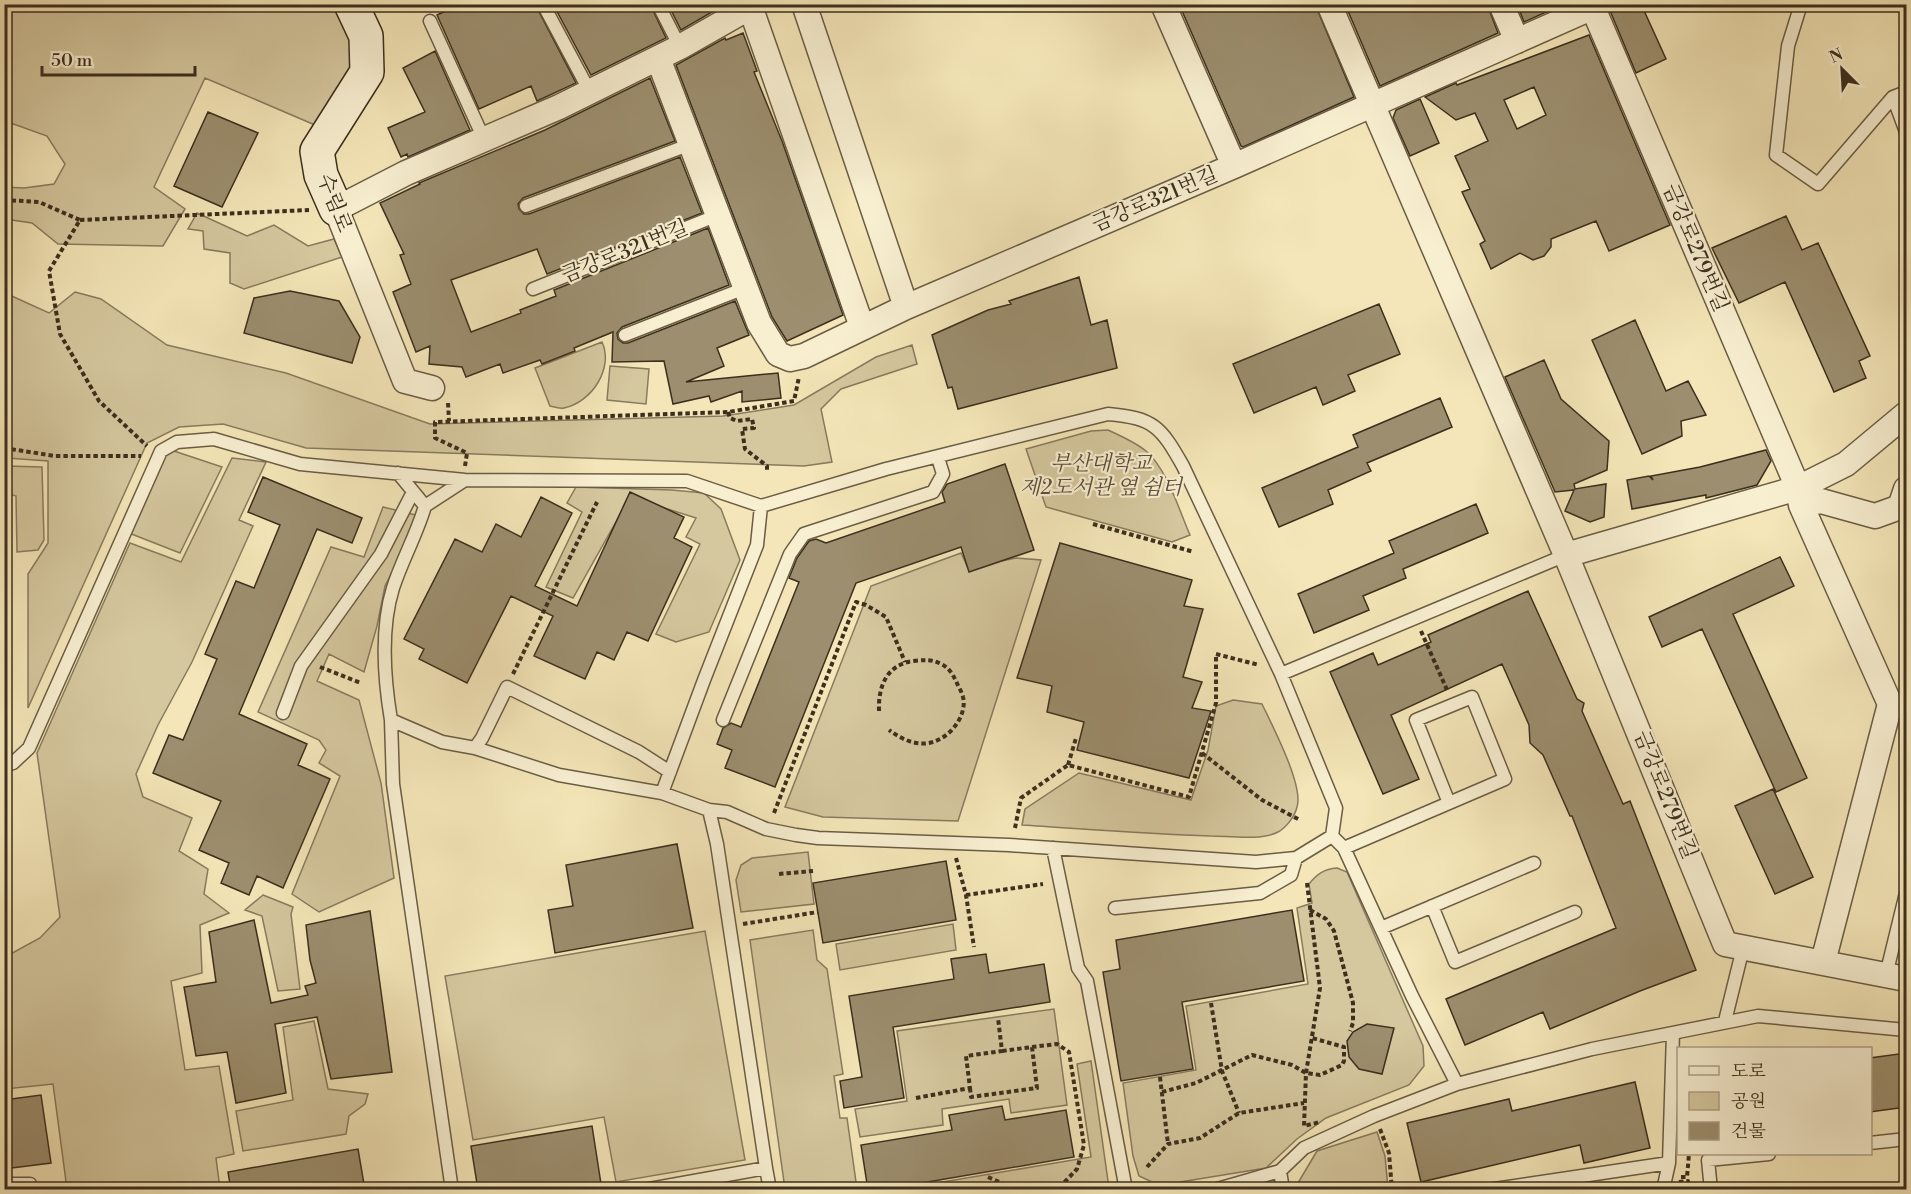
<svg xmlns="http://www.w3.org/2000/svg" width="1911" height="1194" font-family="'Libre Bodoni','Noto Serif KR',serif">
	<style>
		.green { fill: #d5c79e; stroke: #887b5e; stroke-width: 1.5 }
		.building { fill: #9c8e6e; stroke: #3c2f1e; stroke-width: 1.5; fill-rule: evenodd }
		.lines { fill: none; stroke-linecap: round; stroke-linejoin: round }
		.service-casing { stroke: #6a5d44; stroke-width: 15 }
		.minor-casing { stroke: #6a5d44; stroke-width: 27 }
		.secondary-casing { stroke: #3c2f1e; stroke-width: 36 }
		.path { stroke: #3c2f1e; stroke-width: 4; stroke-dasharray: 4.5 3; stroke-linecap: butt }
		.service { stroke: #f8efd1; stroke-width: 12 }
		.minor { stroke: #f8efd1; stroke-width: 24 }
		.secondary { stroke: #f8efd1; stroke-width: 33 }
		.labels { text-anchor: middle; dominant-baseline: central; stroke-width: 4.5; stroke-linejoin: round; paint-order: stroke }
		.street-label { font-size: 21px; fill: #3c2f1e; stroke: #f8efd1 }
		.park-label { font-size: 21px; font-style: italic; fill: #5b4d38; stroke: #f8efd1 }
	</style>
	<rect width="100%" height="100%" fill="#f4e6b8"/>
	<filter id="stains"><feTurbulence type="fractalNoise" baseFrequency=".00333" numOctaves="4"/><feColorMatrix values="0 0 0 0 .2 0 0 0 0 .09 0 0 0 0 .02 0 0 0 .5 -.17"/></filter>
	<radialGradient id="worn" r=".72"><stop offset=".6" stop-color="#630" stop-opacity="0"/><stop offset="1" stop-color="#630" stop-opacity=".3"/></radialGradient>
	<!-- green -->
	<path class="green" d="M5 5H337L351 35 352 70 315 125 205 78 154 187 185 209 163 246 58 244 32 223 5 219 4 187 24 188 54 184 65 164 47 136 5 121Z
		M197 213 247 236 274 225 308 246 334 239 342 257 244 289 230 283V253L204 249 203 231 188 229Z
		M75 292 101 299 167 345 286 373 430 424 723 416 794 405 876 357 912 345 917 364 841 389 821 409 832 462 804 466 306 448 223 424 179 427 147 443 28 708V574L48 543V461L7 458 4 445 5 293 49 313Z
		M602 342C614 368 592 402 564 408 560 409 554 407 550 406L535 368Z
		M610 366 649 369 646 404 607 400Z
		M1108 430C1121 436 1135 442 1146 451 1167 469 1179 510 1190 535L1172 542 1046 507 1026 449 1091 431Z
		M168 449 222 467 180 553 129 533Z
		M232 458 266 462 239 520 253 526 192 662 158 725 136 774 143 797 192 818 179 851 208 869 204 894 229 913 200 925 202 973 171 981 185 1070 219 1066 234 1154 216 1158 220 1189H67L53 1084 5 1089V957L40 938 60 917 37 753 130 543 181 562Z
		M6 466 42 467 44 540 38 550 17 552 16 496 9 494Z
		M576 487 672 490 704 493 721 509 740 560 709 632 676 642 656 634 700 544 686 537 696 518 630 497 573 598 546 587 582 512 567 503Z
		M383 507 420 516 385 586 377 626 364 672 329 654 317 681 359 700 381 783 394 878 319 912 292 894 340 776 319 763 326 750 319 740 258 712 331 547 364 557Z
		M961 553 968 568 1016 558 1041 560 958 821 823 817 785 807 871 586Z
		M1233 700 1262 704C1272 725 1304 786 1297 807 1295 816 1286 828 1278 832 1261 841 1229 836 1210 836 1147 834 1085 829 1022 825L1025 809 1079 773 1191 800 1208 750 1216 706Z
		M808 852 814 904 741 912 736 880 741 865 752 858Z
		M1337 868 1347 872 1423 1046 1424 1066 1409 1085 1326 1118 1297 1139 1266 1168 1174 1183 1152 1182 1139 1176 1133 1156 1123 1083 1196 1070 1186 1006 1308 984 1297 908 1312 903 1309 884C1317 874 1324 869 1337 868Z
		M263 895 293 907 291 914 300 989 278 991 262 916 245 910Z
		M953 924 956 950 840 970 836 944Z
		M813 930 817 960 827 969 843 1074 834 1076 840 1118H847L857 1189H785L750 940Z
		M705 931 745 1160 616 1182 604 1117 473 1140 445 976Z
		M1054 1009 1067 1105 1011 1113 1009 1099 942 1109 943 1125 860 1137 855 1109 907 1101 897 1031Z
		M314 1021 328 1089 368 1094 365 1104 349 1116 346 1134 243 1151 236 1111 293 1100 283 1027Z
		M1091 1061 1109 1188 901 1189 1091 1157 1077 1064Z
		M1377 1132 1385 1156 1388 1189H1299L1298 1183 1317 1151Z"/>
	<!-- building -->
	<path class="building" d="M462 4H535L576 83 537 101 531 86 479 109 437 15Z
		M553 4H650L666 38 591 75Z
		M668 4H708L712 12 681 30Z
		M1179 4H1315L1354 97 1243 147 1241 146Z
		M1345 4H1487L1498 33 1380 86Z
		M1517 4H1564L1524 22Z
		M1614 4H1641L1666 59 1636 73 1611 13Z
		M743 33 757 71 754 72 782 141 843 315 787 341 772 317 676 65 725 38 726 40Z
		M1589 35 1670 225 1609 251 1596 221 1551 239V247L1544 256 1533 260 1520 253 1491 269 1480 244 1485 241 1462 192 1470 189 1455 156 1488 141 1475 113 1456 120 1425 97 1456 83 1457 85ZM1534 87 1546 115 1517 129 1504 100Z
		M435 51 470 130 408 157 407 154 401 157 388 128 425 112 403 68Z
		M650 78 675 141 523 198 518 204 519 209 524 214H529L680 157 702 213 547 274 537 249 451 280 471 332 521 313 520 310 556 296 554 290 708 228 729 285 622 327 617 333 618 339 623 343H628L735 301 749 335 717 348 724 366 686 382 778 373 781 398 742 402V391L711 402 709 396 673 404 664 361 612 362 613 332 574 348 575 351 542 364 540 360 503 373 500 364 466 377 462 367 429 364 430 346 416 352 393 292 411 284 400 255 404 254 380 203 420 184 419 183 545 130Z
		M1420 99 1439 143 1410 156 1393 118 1396 110Z
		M208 112 258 133 222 207 174 186Z
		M1786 216 1802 250 1818 243 1870 356 1859 361 1866 378 1834 392 1785 282 1739 303 1712 248Z
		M1079 277 1091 325 1107 320 1117 368 958 409 952 387 948 388 932 335 988 310 1011 304 1009 301Z
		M290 291 339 301 360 337 352 363 244 333 254 298Z
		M1379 304 1400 354 1348 375 1355 391 1323 405 1316 387 1254 413 1233 364Z
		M1635 320 1666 391 1688 381 1706 415 1681 421 1682 436 1642 454 1592 340Z
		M1544 360 1561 399 1609 441 1607 470 1574 484 1575 489 1606 484 1604 517 1590 522 1565 511 1574 490 1555 492 1505 377Z
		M1440 398 1452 427 1367 463 1371 471 1328 490 1333 504 1279 527 1262 488 1358 447 1353 435Z
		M1766 450 1771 461 1757 485 1706 498V495L1632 509 1627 480 1649 476 1653 480 1651 476 1700 467Z
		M1005 464 1034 550 969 572 961 547 856 583 775 787 725 768 732 750 717 744 723 728 731 723 741 727 799 582 789 578 797 558 809 541 816 539 826 543 945 502 942 492 947 484Z
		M263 477 362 518 352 543 317 529 239 714 307 744 298 765 330 779 283 888 257 876 249 895 221 883 229 863 199 850 221 801 153 773 169 735 183 740 217 659 205 654 236 581 254 588 280 525 248 512Z
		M630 492 684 517 674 538 692 547 648 641 627 632 614 660 597 652 585 679 534 656 553 616 511 596 467 683 419 659 424 649 404 639 455 539 482 552 496 524 521 537 541 497 572 513 535 586 577 606Z
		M1476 504 1488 533 1403 569 1406 578 1363 596 1369 610 1314 633 1298 594 1394 553 1389 541Z
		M1060 543 1192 580 1184 606 1203 609 1183 677 1202 682 1192 708 1211 711 1189 778 1077 750 1084 722 1047 712 1052 686 1017 678Z
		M1780 557 1794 586 1733 614 1807 778 1776 792 1702 629 1662 647 1649 617Z
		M1528 591 1577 699 1584 703 1582 711 1623 804 1630 801 1696 970 1640 991 1550 1029 1543 1012 1465 1045 1446 999 1616 928 1572 816H1570L1543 755 1530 743 1529 725 1502 664 1391 715 1419 779 1383 794 1330 672 1373 653 1378 665 1431 642 1428 635Z
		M1773 789 1813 877 1775 894 1735 806Z
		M677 844 693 928 555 953 548 910 573 906 566 865Z
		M946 861 956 920 823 943 813 883Z
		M1292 910 1304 981 1182 1002 1193 1069 1121 1081 1103 972 1120 969 1116 940Z
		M370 911 392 1072 331 1079 317 1017 275 1024 286 1093 236 1103 227 1052 196 1056 184 987 216 982 209 932 254 920 271 1003 308 995 305 986 316 983 310 960 306 925Z
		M986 954 989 973 1044 964 1050 1002 893 1027 904 1098 844 1108 840 1081 862 1077 849 996 954 979 951 959Z
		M1367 1024 1394 1028 1382 1074 1359 1069 1349 1057 1347 1041 1353 1032Z
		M1906 1053V1107L1870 1112V1058Z
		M1635 1082 1650 1148 1584 1163 1580 1145 1421 1182 1407 1123 1509 1099 1512 1111Z
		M41 1095 51 1163 4 1169V1100Z
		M1002 1106 1005 1120 1066 1110 1074 1157 881 1190H868L861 1145 952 1130 949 1115Z
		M592 1126 601 1184 566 1190H478L471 1146Z
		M358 1149 365 1190H231L228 1172Z"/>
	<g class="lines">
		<!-- service casing -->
		<g class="service-casing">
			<path id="service" d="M543 4 590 92
				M658 4 680 47
				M1801 4 1788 46 1776 155 1818 184 1893 97 1906 92
				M430 21 484 139
				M1893 97 1906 132
				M526 206 691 144
				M533 289 718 215
				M625 335 745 288
				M398 473 425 506C417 534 402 560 393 588 380 630 384 678 391 720L442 742 475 748 559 775 662 793 709 810 727 812 766 829 796 835 818 838 1009 845 1256 862 1296 858 1332 836
				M425 506 465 480
				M1566 555 1281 674 1336 808 1332 836 1344 848 1412 996 1457 1084 1592 1049 1758 1016 1906 1030
				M283 713 301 666 381 554 413 492
				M391 720 393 784 452 1190
				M723 720 790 554 804 534 933 492 943 474 938 458
				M475 748 482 738 507 687 639 752 670 772
				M4 766 13 763 29 748 161 451 177 442 214 439 300 464 465 480 687 481 761 506 886 469 1108 414C1154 418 1161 427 1183 466L1281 674
				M662 793 704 680 757 545 761 506
				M1053 848 1078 968 1087 981 1126 1190
				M1344 848 1505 779 1472 697 1416 720 1449 803
				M1432 906 1455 962 1575 912
				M1115 908 1260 893 1291 875 1296 858
				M1381 928 1534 863
				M1886 975 1906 893
				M1725 1021 1743 948
				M1870 1143 1906 1139
				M766 1168 770 1190
				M1280 1171 1283 1190
				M4 1184H30L31 1190
				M644 1190 766 1168 717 844 709 810
				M1214 1190 1280 1171 1304 1148 1374 1116 1457 1084
				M1488 1190 1669 1163
				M1663 1190 1669 1163 1673 1033
				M1711 1190 1708 1160 1769 1154"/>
		</g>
		<!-- minor casing -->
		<g class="minor-casing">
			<path id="minor" d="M804 4 906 307
				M1163 4 1234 166
				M1329 4 1566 555 1725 944 1906 979
				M1501 4 1517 41
				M750 6 862 327
				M1593 8 1798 488 1801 505 1890 704 1823 962
				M658 58 759 323 778 354 790 359 804 356 906 307 1234 166 1600 4
				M432 388 405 381 336 209 406 173 559 107 680 47 745 10 752 4
				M1801 505 1821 501 1875 516 1900 507 1906 489
				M1566 555 1798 488 1846 464 1906 414"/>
		</g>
		<!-- secondary casing -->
		<g class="secondary-casing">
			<path id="secondary" d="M336 209 321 175 317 151 367 72 366 36 351 4"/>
		</g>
		<!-- path -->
		<path class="path" d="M4 200 39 202 80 220 49 271 60 334 99 401 147 446
			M80 220 309 210
			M448 403 449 421
			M728 412 730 418 737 421 752 419 754 428 742 429 745 449 767 466V471
			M4 448 55 456H141
			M465 466 467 453 435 438V422L728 412 794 401 799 377
			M1093 524 1194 552
			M1421 631 1447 690
			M320 667 361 683
			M513 674 597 502
			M879 711C878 686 887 664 914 661 924 660 932 659 941 664 948 667 952 673 956 681 958 686 962 692 963 697 967 713 954 732 940 739 922 749 904 741 889 730
			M1202 753 1262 800 1300 820
			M1068 765 1076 738
			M774 813 856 602 866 605 886 617 905 662
			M1015 828 1021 798 1068 765 1189 797 1216 703V654L1259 665
			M956 858 966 895 974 947
			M779 874 813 871
			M1307 883 1320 988 1306 1073 1304 1126 1320 1122
			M966 895 1043 884
			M1310 910 1326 919 1334 931 1353 1003V1023L1350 1031
			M743 924 818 912
			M1211 1003 1222 1071 1239 1113
			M1032 1047 1057 1044 1069 1052 1084 1145 1077 1169 1057 1190
			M1160 1077 1168 1144
			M970 1088 971 1097 1037 1088 1032 1047 1002 1051
			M1162 1092 1196 1083 1252 1055 1292 1065 1306 1073 1320 1075 1342 1065 1344 1061V1047L1312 1038
			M916 1098 970 1088 966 1056 1002 1051 998 1018
			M1380 1129 1389 1153 1392 1190
			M1147 1167 1168 1144 1200 1138 1239 1113 1304 1103
			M988 1177 1017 1190
			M1681 1177H1687L1689 1154
			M1679 1182 1688 1181 1689 1190
			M1071 1190 1101 1186"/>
		<!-- service -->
		<use href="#service" class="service"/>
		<!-- minor -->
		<use href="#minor" class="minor"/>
		<!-- secondary -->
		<use href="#secondary" class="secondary"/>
	</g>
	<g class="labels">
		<!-- street labels -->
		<g class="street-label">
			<text transform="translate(1155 200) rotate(-23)">금강로321번길</text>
			<text transform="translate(334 203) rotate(69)">수림로</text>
			<text transform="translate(1695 248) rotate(67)">금강로279번길</text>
			<text transform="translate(625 252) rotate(-22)">금강로321번길</text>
			<text transform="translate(1665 795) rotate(68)">금강로279번길</text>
		</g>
		<!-- park labels -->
		<g class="park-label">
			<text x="1101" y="464">부산대학교<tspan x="1101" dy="24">제2도서관 옆 쉼터</tspan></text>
		</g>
	</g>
	<!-- margin -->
	<rect width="1911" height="1194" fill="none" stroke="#f4e6b8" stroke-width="24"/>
	<rect x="6" y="6" width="1899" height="1182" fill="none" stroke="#3c2f1e" stroke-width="3"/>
	<rect x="12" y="12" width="1887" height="1170" fill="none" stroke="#3c2f1e" stroke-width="1.5"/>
	<!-- legend -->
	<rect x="1677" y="1047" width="195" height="108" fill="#f8efd1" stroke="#ada289" stroke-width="1.5"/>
	<rect x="1689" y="1066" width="30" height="9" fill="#f8efd1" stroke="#ada289" stroke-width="1.5"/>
	<text x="1731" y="1077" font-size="18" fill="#3c2f1e">도로</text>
	<rect x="1689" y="1092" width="30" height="18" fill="#d5c79e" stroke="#ada289" stroke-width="1.5"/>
	<text x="1731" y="1107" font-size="18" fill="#3c2f1e">공원</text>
	<rect x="1689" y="1122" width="30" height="18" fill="#9c8e6e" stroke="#ada289" stroke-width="1.5"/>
	<text x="1731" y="1137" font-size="18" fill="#3c2f1e">건물</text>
	<!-- north arrow -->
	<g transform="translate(1842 69) rotate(336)" stroke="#f8efd1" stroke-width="4.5" paint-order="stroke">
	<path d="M0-4.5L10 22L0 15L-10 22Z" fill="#3c2f1e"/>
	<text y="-9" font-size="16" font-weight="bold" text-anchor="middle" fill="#3c2f1e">N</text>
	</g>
	<!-- scale -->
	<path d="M42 66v9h153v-9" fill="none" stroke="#3c2f1e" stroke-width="3"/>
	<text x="51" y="66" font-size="18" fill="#3c2f1e" stroke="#f8efd1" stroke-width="4.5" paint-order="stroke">50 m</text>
	<rect width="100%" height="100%" filter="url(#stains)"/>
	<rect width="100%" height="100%" fill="url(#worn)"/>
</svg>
